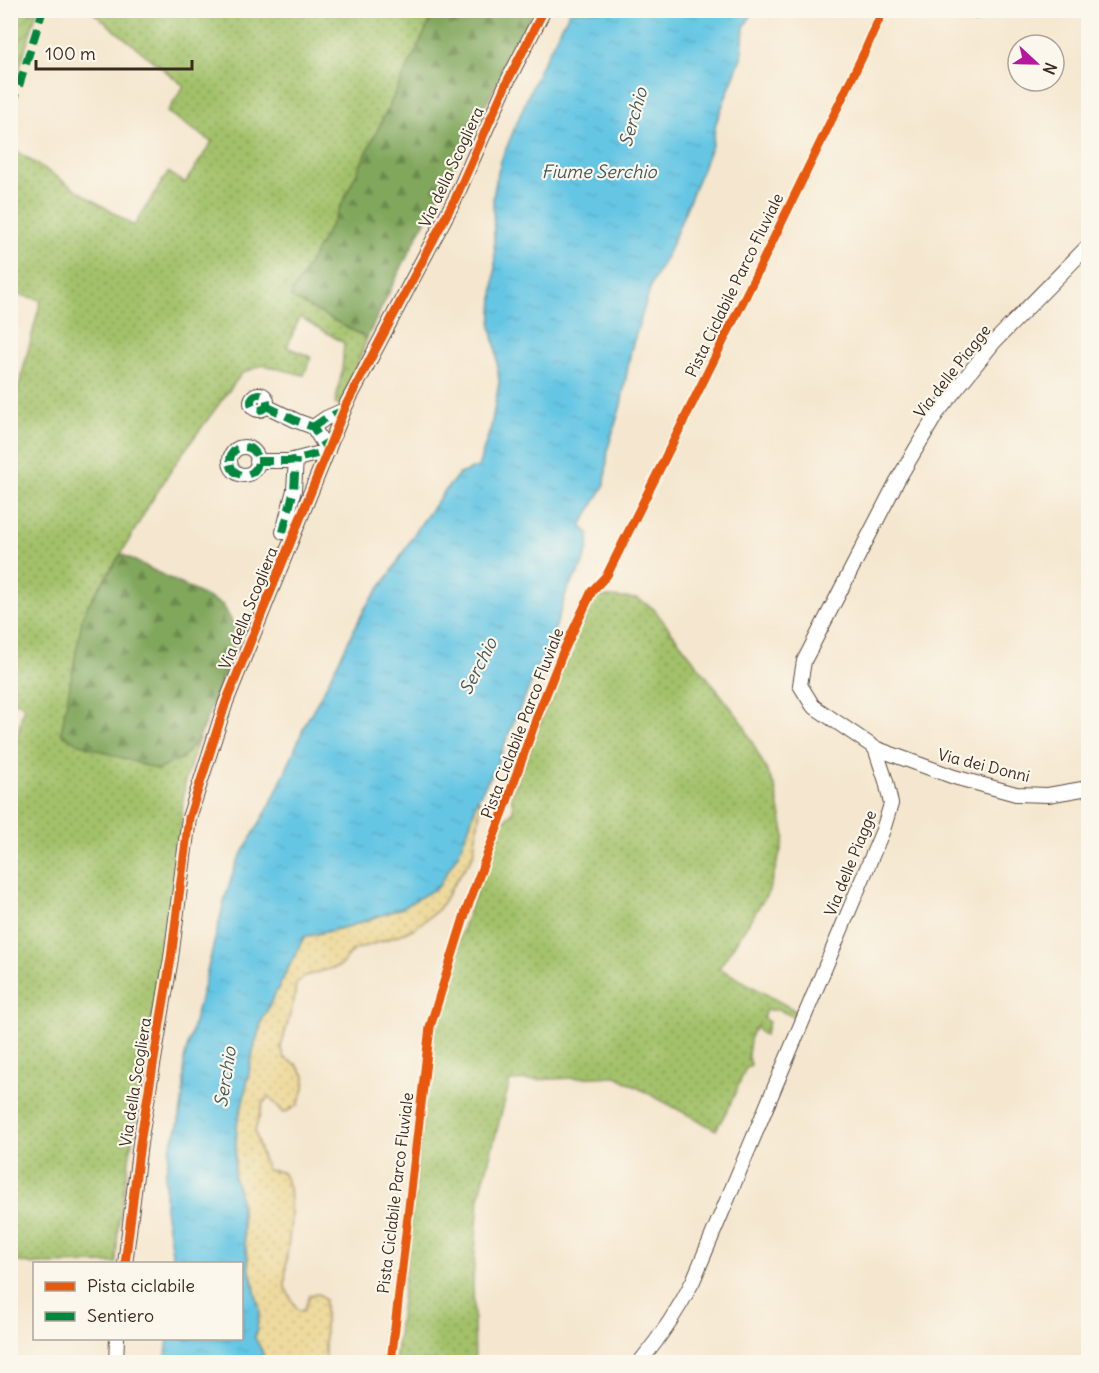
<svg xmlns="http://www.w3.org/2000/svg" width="1099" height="1373" font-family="Delius,sans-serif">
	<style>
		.grass { fill: url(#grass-dots); stroke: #6e7644; stroke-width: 1.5 }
		.forest { fill: url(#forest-firs); stroke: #5e683e; stroke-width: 1.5 }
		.sand { fill: url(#sand-dots); stroke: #94825e; stroke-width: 1.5 }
		.garden { fill: url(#garden-furrows); stroke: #6e7644; stroke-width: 1.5 }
		.water { fill: url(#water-ripples); stroke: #507881; stroke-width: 1.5 }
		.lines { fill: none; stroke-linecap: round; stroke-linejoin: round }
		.minor-casing { stroke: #574639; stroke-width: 16 }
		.minor { stroke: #fff; stroke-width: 14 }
		.quiet { stroke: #00873e; stroke-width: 8; stroke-dasharray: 15 8; stroke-linecap: butt }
		.cycleway-casing { stroke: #fbf7ec; stroke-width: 13 }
		.cycleway { stroke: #e8590c; stroke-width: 9 }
		.labels { text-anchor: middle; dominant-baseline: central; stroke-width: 4.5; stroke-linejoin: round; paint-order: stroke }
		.street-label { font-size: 16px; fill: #3b2a1e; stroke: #fbf7ec }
		.water-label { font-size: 18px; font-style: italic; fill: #485959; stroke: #fbf7ec }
	</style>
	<defs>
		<pattern id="grass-dots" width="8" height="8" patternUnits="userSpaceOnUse" patternTransform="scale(1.5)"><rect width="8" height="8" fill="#a2c169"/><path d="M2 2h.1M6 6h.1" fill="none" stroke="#859d56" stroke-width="1.8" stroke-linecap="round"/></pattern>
		<pattern id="forest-firs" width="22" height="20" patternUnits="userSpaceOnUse" patternTransform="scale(1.5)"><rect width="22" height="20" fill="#81a75d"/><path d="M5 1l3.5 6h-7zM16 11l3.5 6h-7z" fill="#6b884c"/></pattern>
		<pattern id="sand-dots" width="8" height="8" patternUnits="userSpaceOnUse" patternTransform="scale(1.5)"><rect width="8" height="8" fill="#eeda9e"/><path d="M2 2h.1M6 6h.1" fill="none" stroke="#cdbb88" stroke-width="1.8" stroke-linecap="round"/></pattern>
		<pattern id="garden-furrows" width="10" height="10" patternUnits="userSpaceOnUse" patternTransform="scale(1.5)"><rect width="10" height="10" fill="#a2c169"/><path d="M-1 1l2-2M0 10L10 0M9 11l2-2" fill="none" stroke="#859d56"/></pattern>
		<pattern id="water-ripples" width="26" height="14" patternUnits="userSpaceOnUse" patternTransform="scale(1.5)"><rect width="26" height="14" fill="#65c6e4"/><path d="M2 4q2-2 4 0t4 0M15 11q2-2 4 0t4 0" fill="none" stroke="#59aac3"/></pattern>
	</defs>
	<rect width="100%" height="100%" fill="#fbf7ec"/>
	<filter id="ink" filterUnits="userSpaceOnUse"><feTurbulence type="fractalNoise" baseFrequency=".0167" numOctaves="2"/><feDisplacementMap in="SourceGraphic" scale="12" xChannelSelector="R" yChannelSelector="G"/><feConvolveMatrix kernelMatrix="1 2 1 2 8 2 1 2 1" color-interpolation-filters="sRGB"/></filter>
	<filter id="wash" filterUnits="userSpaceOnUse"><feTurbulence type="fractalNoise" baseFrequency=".008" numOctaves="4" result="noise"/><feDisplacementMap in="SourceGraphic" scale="24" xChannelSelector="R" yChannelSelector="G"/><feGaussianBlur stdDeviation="1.35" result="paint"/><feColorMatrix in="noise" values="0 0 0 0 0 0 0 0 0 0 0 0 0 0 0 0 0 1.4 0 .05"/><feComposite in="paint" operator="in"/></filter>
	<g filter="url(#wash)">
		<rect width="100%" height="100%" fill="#f5e7cf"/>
		<!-- grass -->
		<path class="grass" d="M91 11H435L336 216 290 297 367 338 351 382 340 406 335 404 342 371 344 343 300 317 287 347 311 357 304 375 263 365 242 373 179 458 149 505 121 554 93 597 83 615 181 759 199 738 185 782 173 910 149 1035 118 1228 116 1263 34 1264V1265L11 1260 10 770 24 705 10 701V389L18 390 41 300 11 293 10 147 134 226 168 172 185 183 212 142 167 112 184 86Z
			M596 596 638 599 653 608 742 722 775 787 785 837 768 893 719 968 798 1012 796 1018 779 1010H766L763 1018 769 1022 765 1035 760 1033 757 1026 751 1034 748 1055 751 1065 746 1068 729 1107 716 1130 616 1076 510 1081 479 1198 473 1280 475 1362H395L431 1040C447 965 476 892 502 820 515 813 515 811 511 797L543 715 577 633Z"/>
		<!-- forest -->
		<path class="forest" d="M435 11H533C480 121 419 227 367 338L290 297 336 216Z
			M121 554 223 605 239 635 199 738 181 759 158 770 77 743 61 733 83 615 93 597Z"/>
		<!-- sand -->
		<path class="sand" d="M478 798 481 804 473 856 455 882 439 909 415 928 397 936 354 950 340 966 308 975 296 984 294 1000 281 1047 284 1058 296 1064 305 1076 304 1089 298 1105 284 1113 269 1097 263 1103 255 1131 259 1147 267 1170 282 1172 289 1187 291 1217 289 1239 286 1263 285 1287 297 1309 300 1311 304 1310 310 1295 319 1294 325 1300V1362H265L262 1351 255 1338 260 1311 249 1267 243 1231 242 1208 234 1178 237 1124 244 1098 253 1051 262 1020 304 937 350 926 402 908 470 824Z"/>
		<!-- garden -->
		<path class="garden" d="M11 10 37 11 11 96 10 11Z"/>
		<!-- water -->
		<path class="water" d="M570 11H754L744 27 742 55 716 123 712 145 669 251 652 283 631 350 621 405 608 448 605 484 581 526 589 534 588 549 581 568 567 590 556 626 506 740 496 767 478 798 470 824 458 854 438 887 402 908 350 926 304 937 262 1020 253 1051 244 1098 237 1124 234 1178 239 1192 243 1231 249 1267 260 1311 255 1338 262 1351 265 1362H165L168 1339 242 1338V1264L172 1263V1253L165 1209V1177L170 1148 178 1126 181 1109 184 1087V1060L204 984 225 898 236 864 270 805 287 768 306 722 324 690 365 608 390 574 418 528 444 492 459 474 478 467 491 427 499 383 496 349 491 327 495 269 493 198 496 181 501 161 528 96 541 66Z"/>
	</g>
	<g filter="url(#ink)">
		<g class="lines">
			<!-- minor casing -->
			<g class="minor-casing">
				<path id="minor" d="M251 402a8 8 0 1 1 16 0a8 8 0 1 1-16 0Z
					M313 427 326 418 344 410
					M230 461a14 14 0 1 1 28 0a14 14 0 1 1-28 0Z
					M257 461H289L328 451 313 427 297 421 266 406
					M283 532 294 490 296 459
					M875 748 954 777 1016 794 1048 795 1088 788
					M125 1264 140 1143 171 958 189 818 226 702 346 405 456 197 507 82 544 10
					M116 1362 117 1338
					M640 1362C661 1336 678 1311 693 1281L883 830 891 804 886 781 875 748 813 706 800 685 804 661 897 481 937 413 994 342 1088 246"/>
			</g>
			<!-- minor -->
			<use href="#minor" class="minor"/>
			<!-- quiet -->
			<path class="quiet" d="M964 10 973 14 985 16 989 10
				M12 108 43 10
				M251 402a8 8 0 1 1 16 0a8 8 0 1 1-16 0Z
				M313 427 326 418 344 410
				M230 461a14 14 0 1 1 28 0a14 14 0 1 1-28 0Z
				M257 461H289L328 451 313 427 297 421 266 406
				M283 532 294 490 296 459"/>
			<!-- cycleway casing -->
			<g class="cycleway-casing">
				<path id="cycleway" d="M125 1264 140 1143 171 958 189 818 226 702 346 405 456 197 507 82 544 10
					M391 1362 430 1027 466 911 506 804 538 714 563 652 592 591 607 575 755 277 864 53 883 10"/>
			</g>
			<!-- cycleway -->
			<use href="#cycleway" class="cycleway"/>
		</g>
	</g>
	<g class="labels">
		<!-- street labels -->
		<g class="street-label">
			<text transform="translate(451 167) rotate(-65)">Via della Scogliera</text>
			<text transform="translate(734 285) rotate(-64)">Pista Ciclabile Parco Fluviale</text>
			<text transform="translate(952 371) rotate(-52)">Via delle Piagge</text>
			<text transform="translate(248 608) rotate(-68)">Via della Scogliera</text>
			<text transform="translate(522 723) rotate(-69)">Pista Ciclabile Parco Fluviale</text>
			<text transform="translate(984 765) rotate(14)">Via dei Donni</text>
			<text transform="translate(850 863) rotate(-68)">Via delle Piagge</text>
			<text transform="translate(135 1082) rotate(-81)">Via della Scogliera</text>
			<text transform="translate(395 1193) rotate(-83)">Pista Ciclabile Parco Fluviale</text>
		</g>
		<!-- water labels -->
		<g class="water-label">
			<text transform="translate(633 117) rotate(-74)">Serchio</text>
			<text x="599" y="171">Fiume Serchio</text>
			<text transform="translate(478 666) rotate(-63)">Serchio</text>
			<text transform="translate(225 1077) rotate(-81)">Serchio</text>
		</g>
	</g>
	<!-- margin -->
	<rect width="1099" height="1373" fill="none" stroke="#fbf7ec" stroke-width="36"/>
	<!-- legend -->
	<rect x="33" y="1262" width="210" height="78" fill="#fbf7ec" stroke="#aea59a" stroke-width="1.5"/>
	<rect x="45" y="1282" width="30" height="9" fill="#e8590c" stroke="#aea59a" stroke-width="1.5"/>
	<text x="87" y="1292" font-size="18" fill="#3b2a1e">Pista ciclabile</text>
	<rect x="45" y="1312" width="30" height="9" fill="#00873e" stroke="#aea59a" stroke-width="1.5"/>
	<text x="87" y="1322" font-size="18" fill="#3b2a1e">Sentiero</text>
	<!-- north arrow -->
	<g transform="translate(1036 63) rotate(112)"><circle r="28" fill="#fbf7ec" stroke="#aea59a" stroke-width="1.5"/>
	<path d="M0-4.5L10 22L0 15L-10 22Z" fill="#b5179e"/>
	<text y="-9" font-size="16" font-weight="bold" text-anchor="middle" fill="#3b2a1e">N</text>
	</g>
	<!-- scale -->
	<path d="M36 60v9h156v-9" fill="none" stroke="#3b2a1e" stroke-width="3"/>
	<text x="45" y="60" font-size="18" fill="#3b2a1e" stroke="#fbf7ec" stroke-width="4.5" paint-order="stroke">100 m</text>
</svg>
